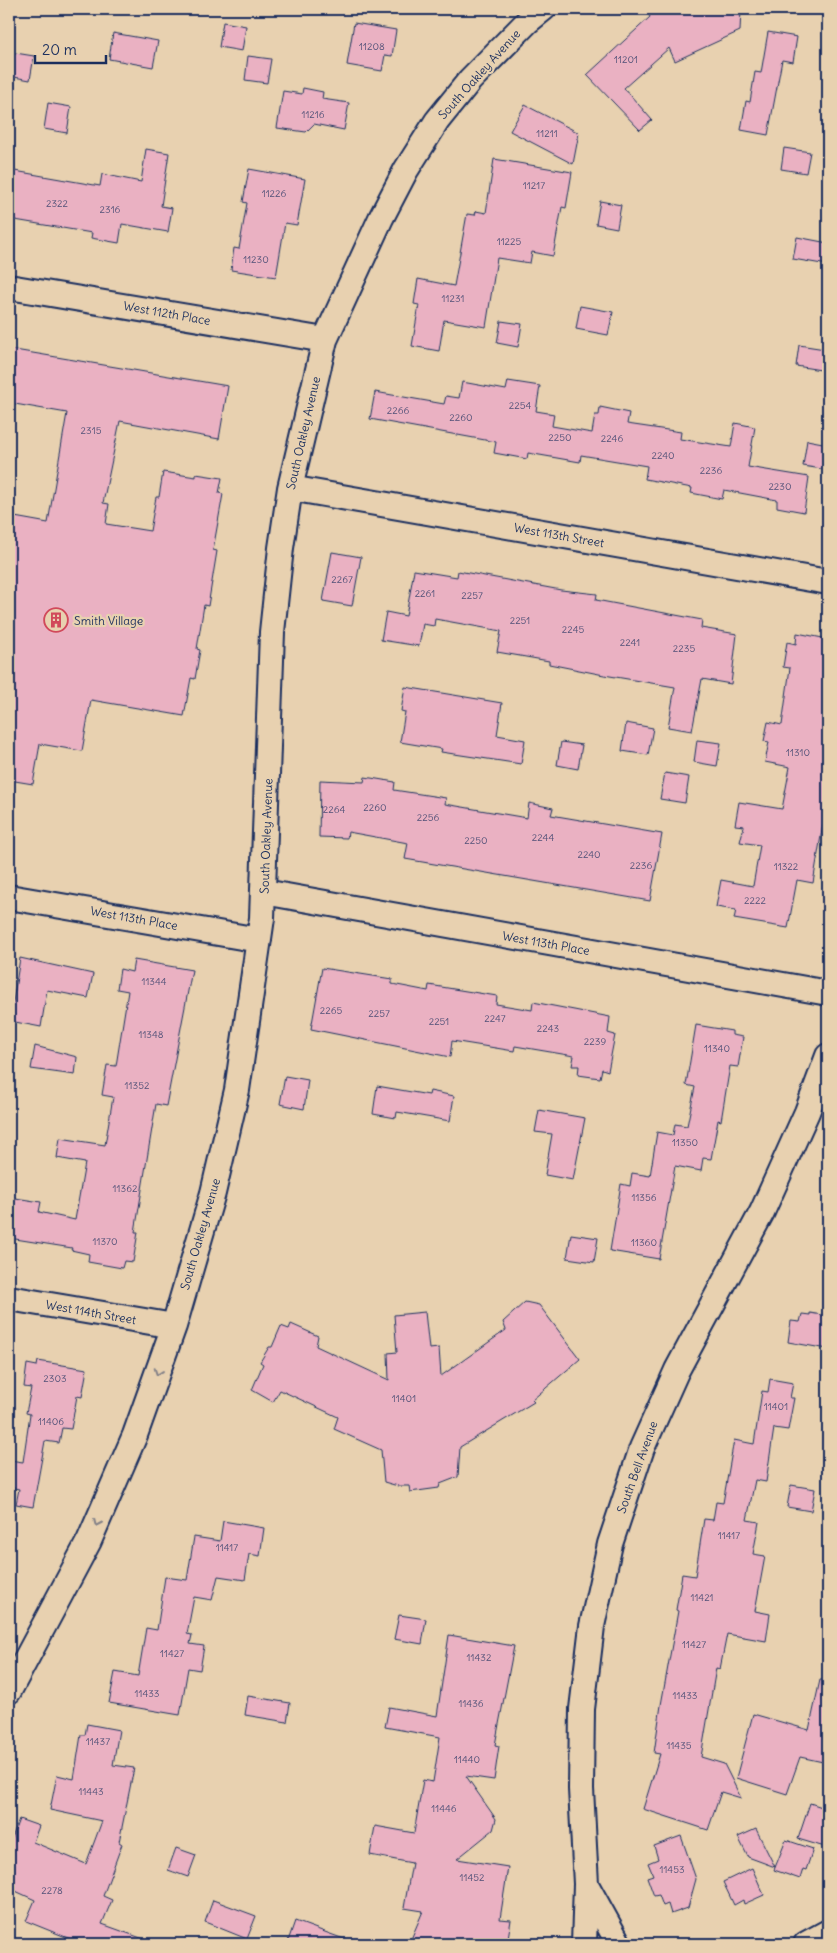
<svg xmlns="http://www.w3.org/2000/svg" width="837" height="1953" font-family="Delius,sans-serif">
	<style>
		.building { fill: #eab1c2; stroke: #1b2f5e }
		.lines { fill: none; stroke-linecap: round; stroke-linejoin: round }
		.minor-casing { stroke: #1b2f5e; stroke-width: 28 }
		.minor { stroke: #e8d1b0; stroke-width: 24 }
		.oneway { stroke: #828087 }
		.labels { text-anchor: middle; dominant-baseline: central; stroke-width: 4.5; stroke-linejoin: round; paint-order: stroke }
		.number-label { font-size: 10px; fill: #4f5077 }
		.street-label { font-size: 12px; fill: #1b2f5e; stroke: #e8d1b0 }
		.poi-label { font-size: 12px; fill: #1b2f5e; stroke: #e8d1b0; text-anchor: start }
	</style>
	<rect width="100%" height="100%" fill="#e8d1b0"/>
	<filter id="ink" filterUnits="userSpaceOnUse"><feTurbulence type="fractalNoise" baseFrequency=".02" numOctaves="2"/><feDisplacementMap in="SourceGraphic" scale="10" xChannelSelector="R" yChannelSelector="G"/><feConvolveMatrix kernelMatrix="1 2 1 2 8 2 1 2 1" color-interpolation-filters="sRGB"/></filter>
	<g filter="url(#ink)">
		<!-- building -->
		<path class="building" d="M663 9H741L740 31 675 61 669 48 624 88 652 120 640 130 587 75 650 17 649 15Z
			M223 22 246 26 242 51 219 47Z
			M354 23 396 30 392 56 385 55 382 71 347 65Z
			M768 32 797 37 793 62 782 60 768 135 741 130 746 101 750 102 755 72 761 73Z
			M113 33 158 41 153 67 109 59Z
			M9 52 34 56 30 80 9 76Z
			M248 56 271 59 267 83 245 80Z
			M303 88 323 92 322 99 349 103 344 130 314 124 306 132 277 128 283 91 302 94Z
			M48 103 71 107 67 133 44 129Z
			M525 105 579 133 573 164 510 131Z
			M784 148 810 152 806 173 781 169Z
			M146 149 169 153 161 206 172 208 168 232 122 224 119 243 91 238 92 233 9 219V170L100 186 102 174 141 182Z
			M494 159 572 172 566 208 562 207 553 256 532 252 530 263 497 258 486 327 444 320 439 351 412 346 419 305 414 304 418 279 454 286 467 214 475 215 476 211 486 213Z
			M249 169 305 179 297 225 285 223 276 277 231 270 234 248 239 249 247 203 243 202Z
			M600 201 621 205 617 228 596 224Z
			M797 237 828 243V265L793 259Z
			M580 306 613 312 608 335 576 329Z
			M501 321 522 324 518 347 497 343Z
			M799 345 825 349 821 370 796 366Z
			M9 349 228 386 219 439 120 421 103 503 109 504 106 524 150 531 156 497H159L163 472 196 477V474L222 478 219 493 223 494 213 550 217 551 208 606 204 605 197 649 200 650 195 679 191 678 184 716 91 700 82 751 40 744 33 784 9 780V516L48 523 67 413 9 403Z
			M508 381 540 386 536 411 554 414 552 426 592 433 595 415H599L600 407 629 413 627 424 681 432 680 439 731 447 735 423 755 427 748 467 809 477 804 512 777 507V500L724 490 722 499 691 493 692 488 645 479 647 466 581 455 580 462 528 453 527 459 494 453 496 442 370 419 375 392 444 404 446 396 459 398 462 382 506 390Z
			M807 440 828 444V470L803 466Z
			M332 552 361 557 352 606 323 601Z
			M414 570 457 577 458 571 561 590 597 594 596 600 702 620 701 628 737 634 731 684 702 679 692 731 668 727 675 687 604 675 549 664V661L497 652 501 631 435 619 434 626 423 624 419 646 381 640 386 612 406 616Z
			M797 633 828 639V825L823 824 813 883 797 880 788 928 734 919 736 910 716 907 721 880 753 886 760 845 740 842 744 826 735 825 739 802 782 809 790 767 765 762 769 742 764 741 768 722 782 725 790 668 783 667 787 642 796 644Z
			M405 687 502 703 497 735 525 740 521 764 441 752 442 749 400 742 405 712 401 711Z
			M626 723 653 728 648 755 622 751Z
			M697 740 721 743 717 766 694 762Z
			M561 742 582 745 578 769 557 765Z
			M665 773 689 777 685 803 660 799Z
			M365 777 395 782 394 790 446 798 445 804 527 818 529 803 553 808 551 815 662 834 650 901 405 859 408 843 348 832 347 838 319 837 320 780 364 782Z
			M20 958 93 974 88 998 47 990 41 1027 10 1021Z
			M134 960 192 970 166 1106 156 1104 135 1232H138L133 1262 124 1261 122 1268 88 1262 89 1254 71 1250 72 1248 9 1238V1197L41 1202 39 1212 75 1220 85 1163 57 1158 60 1138 105 1145 113 1097 102 1095 107 1065 116 1066 128 991 117 989 120 969 132 972Z
			M322 968 392 979V984L428 991 429 985 497 996 496 1004 532 1010 533 1002 610 1017 608 1033 615 1035 608 1071 602 1069 600 1078 578 1075 579 1066H572L574 1056 515 1046 514 1051 452 1041 450 1057 311 1029Z
			M696 1025 732 1031V1035L743 1037 738 1067 730 1066 721 1121 718 1120 711 1159 703 1158 701 1171 675 1166 659 1259 610 1251 621 1184 630 1186 632 1173 650 1176 657 1132 673 1135 675 1124 687 1126 695 1087 686 1085Z
			M35 1046 77 1057 75 1075 31 1069Z
			M285 1076 308 1080 304 1109 280 1104Z
			M377 1086 429 1095 430 1091 454 1096 450 1121 397 1112 396 1118 373 1114Z
			M539 1110 585 1118 573 1180 545 1175 552 1134 535 1132Z
			M571 1234 598 1238 594 1262 567 1258Z
			M525 1302 539 1305 580 1359 532 1400 534 1402 460 1447 458 1477 440 1484 439 1488 410 1492 409 1486H398L384 1482 381 1450 334 1429 338 1417 280 1390 273 1402 252 1390 263 1364 260 1362 269 1347H272L281 1326 289 1329 291 1324 318 1336 316 1346 389 1380 388 1353 397 1352 394 1315 425 1312 429 1349 439 1348 441 1376 506 1330 503 1322Z
			M810 1313 828 1316V1349L788 1342 791 1321 800 1322 802 1314 810 1315Z
			M38 1361 87 1369 82 1397 77 1396 71 1429 62 1428 59 1443 45 1441 33 1507 16 1504 19 1489 9 1487V1460L23 1462 30 1414 26 1413 31 1388 24 1387 27 1364 37 1366Z
			M770 1379 793 1383 790 1398H794L788 1430 774 1428 766 1482 755 1480 747 1520 759 1522 753 1554 765 1556 755 1611 770 1614 766 1641 727 1634 720 1669 716 1668 701 1757 724 1764 741 1798 721 1792 708 1830 643 1809 660 1754 654 1753 661 1705 678 1611 676 1610 682 1574 695 1576 704 1519 713 1520 716 1502 723 1503 734 1440 754 1444 762 1391 768 1392Z
			M791 1485 815 1489 811 1511 787 1507Z
			M223 1521 264 1528 260 1556 249 1554 245 1580 218 1576 212 1600 194 1597 187 1634 192 1635 190 1644 204 1646 200 1670 188 1668 180 1715 109 1703 115 1672 138 1676 146 1628 157 1630 165 1577 187 1580 194 1537 220 1541Z
			M399 1615 426 1619 422 1644 394 1639Z
			M449 1635 514 1646 495 1745 499 1746 494 1780 466 1776 496 1819 493 1830 457 1859 508 1867 500 1919 511 1920 507 1944H409L423 1911 404 1908 412 1863 370 1855 375 1826 414 1833 423 1780 433 1782 440 1737 385 1727 389 1707 437 1716Z
			M820 1680H828V1740L823 1762 800 1757 787 1794 736 1778 753 1714 809 1730Z
			M248 1696 290 1703 287 1722 245 1715Z
			M87 1724 119 1730 113 1765 134 1768 119 1842 122 1844 103 1896 112 1900 102 1924 152 1942V1944H83L26 1921 35 1900 9 1888V1846L19 1819 39 1826 33 1842 86 1864 102 1821 50 1810 57 1775 74 1779 81 1735H85Z
			M810 1803 828 1809V1848L798 1839Z
			M756 1829 775 1867 748 1857 738 1837Z
			M681 1836 696 1879 688 1908 671 1914 668 1904 663 1906 659 1895 654 1896 647 1877 653 1875 648 1863 658 1859 654 1846Z
			M786 1840 813 1849 806 1870 803 1869 800 1879 774 1870Z
			M176 1848 196 1855 188 1877 168 1870Z
			M752 1868 764 1895 744 1904 743 1900 734 1905 723 1882Z
			M213 1900 256 1916 247 1939 205 1922Z
			M295 1921 352 1942V1944H287Z"/>
		<g class="lines">
			<!-- minor casing -->
			<g class="minor-casing">
				<path id="minor" d="M9 287 325 340
					M290 488 828 582
					M264 892 828 993
					M9 897 259 940
					M9 1298 174 1326
					M9 1691 89 1541 135 1435 174 1326 213 1193 237 1090 262 918 272 632 281 548 290 488 325 340 381 218 406 170 437 121 470 80 527 22 543 9
					M588 1888 619 1944
					M584 1944 586 1884 581 1789 582 1709 592 1626 610 1544 642 1448 677 1370 762 1212 807 1112 828 1056
					M806 1944 828 1932"/>
			</g>
			<!-- minor -->
			<use href="#minor" class="minor"/>
		</g>
		<!-- one-way arrows -->
		<defs><path id="oneway-chevron" d="M-2-3.5L2.5 0L-2 3.5" fill="none" stroke-width="1.6" stroke-linecap="round" stroke-linejoin="round" transform="scale(1.25)"/></defs>
		<g class="oneway">
			<use href="#oneway-chevron" transform="translate(158 1372) rotate(109)"/>
			<use href="#oneway-chevron" transform="translate(97 1523) rotate(114)"/>
		</g>
	</g>
	<!-- icons -->
	<defs>
		<g id="building-ring" transform="scale(1.25)"><circle r="9.5" fill="#e8d1b0" stroke="#d1495b" stroke-width="1.5"/><path d="M-4-6H4V6H1V3H-1V6H-4ZM-2.5-4.3h1.7v1.8h-1.7ZM.8-4.3h1.7v1.8H.8ZM-2.5-1h1.7V.8h-1.7ZM.8-1h1.7V.8H.8Z" fill="#d1495b"/></g>
	</defs>
	<g fill-rule="evenodd">
		<use href="#building-ring" x="56" y="620"/>
	</g>
	<g class="labels">
		<!-- number labels -->
		<g class="number-label">
			<text x="372" y="46">11208</text>
			<text x="626" y="59">11201</text>
			<text x="313" y="114">11216</text>
			<text x="547" y="133">11211</text>
			<text x="534" y="185">11217</text>
			<text x="274" y="193">11226</text>
			<text x="57" y="203">2322</text>
			<text x="110" y="209">2316</text>
			<text x="509" y="241">11225</text>
			<text x="256" y="259">11230</text>
			<text x="453" y="298">11231</text>
			<text x="520" y="405">2254</text>
			<text x="398" y="410">2266</text>
			<text x="461" y="417">2260</text>
			<text x="91" y="430">2315</text>
			<text x="560" y="437">2250</text>
			<text x="612" y="438">2246</text>
			<text x="663" y="455">2240</text>
			<text x="711" y="470">2236</text>
			<text x="780" y="486">2230</text>
			<text x="342" y="579">2267</text>
			<text x="425" y="593">2261</text>
			<text x="472" y="595">2257</text>
			<text x="520" y="620">2251</text>
			<text x="573" y="629">2245</text>
			<text x="630" y="642">2241</text>
			<text x="684" y="648">2235</text>
			<text x="798" y="752">11310</text>
			<text x="375" y="807">2260</text>
			<text x="334" y="809">2264</text>
			<text x="428" y="817">2256</text>
			<text x="543" y="837">2244</text>
			<text x="476" y="840">2250</text>
			<text x="589" y="854">2240</text>
			<text x="641" y="865">2236</text>
			<text x="786" y="866">11322</text>
			<text x="755" y="900">2222</text>
			<text x="154" y="981">11344</text>
			<text x="331" y="1010">2265</text>
			<text x="379" y="1013">2257</text>
			<text x="495" y="1018">2247</text>
			<text x="439" y="1021">2251</text>
			<text x="548" y="1028">2243</text>
			<text x="151" y="1034">11348</text>
			<text x="595" y="1041">2239</text>
			<text x="717" y="1048">11340</text>
			<text x="137" y="1085">11352</text>
			<text x="685" y="1142">11350</text>
			<text x="125" y="1188">11362</text>
			<text x="644" y="1197">11356</text>
			<text x="105" y="1241">11370</text>
			<text x="644" y="1242">11360</text>
			<text x="55" y="1378">2303</text>
			<text x="404" y="1398">11401</text>
			<text x="776" y="1406">11401</text>
			<text x="51" y="1421">11406</text>
			<text x="729" y="1535">11417</text>
			<text x="227" y="1547">11417</text>
			<text x="702" y="1597">11421</text>
			<text x="694" y="1644">11427</text>
			<text x="172" y="1653">11427</text>
			<text x="479" y="1657">11432</text>
			<text x="147" y="1693">11433</text>
			<text x="685" y="1695">11433</text>
			<text x="471" y="1703">11436</text>
			<text x="98" y="1741">11437</text>
			<text x="679" y="1745">11435</text>
			<text x="467" y="1759">11440</text>
			<text x="91" y="1791">11443</text>
			<text x="444" y="1808">11446</text>
			<text x="672" y="1869">11453</text>
			<text x="472" y="1877">11452</text>
			<text x="52" y="1890">2278</text>
		</g>
		<!-- street labels -->
		<g class="street-label">
			<text transform="translate(479 74) rotate(-48)">South Oakley Avenue</text>
			<text transform="translate(167 313) rotate(10)">West 112th Place</text>
			<text transform="translate(303 433) rotate(-77)">South Oakley Avenue</text>
			<text transform="translate(559 535) rotate(10)">West 113th Street</text>
			<text transform="translate(266 836) rotate(-88)">South Oakley Avenue</text>
			<text transform="translate(134 918) rotate(10)">West 113th Place</text>
			<text transform="translate(546 943) rotate(10)">West 113th Place</text>
			<text transform="translate(200 1234) rotate(-74)">South Oakley Avenue</text>
			<text transform="translate(91 1312) rotate(10)">West 114th Street</text>
			<text transform="translate(637 1467) rotate(-70)">South Bell Avenue</text>
		</g>
		<!-- poi labels -->
		<g class="poi-label">
			<text x="74" y="620">Smith Village</text>
		</g>
	</g>
	<!-- margin -->
	<rect width="837" height="1953" fill="none" stroke="#e8d1b0" stroke-width="30"/>
	<rect x="15" y="15" width="807" height="1923" fill="none" stroke="#1b2f5e" stroke-width="2" filter="url(#ink)"/>
	<!-- scale -->
	<path d="M35 55v8h71v-8" fill="none" stroke="#1b2f5e" stroke-width="2.5"/>
	<text x="42" y="55" font-size="15" fill="#1b2f5e" stroke="#e8d1b0" stroke-width="4" paint-order="stroke">20 m</text>
</svg>
